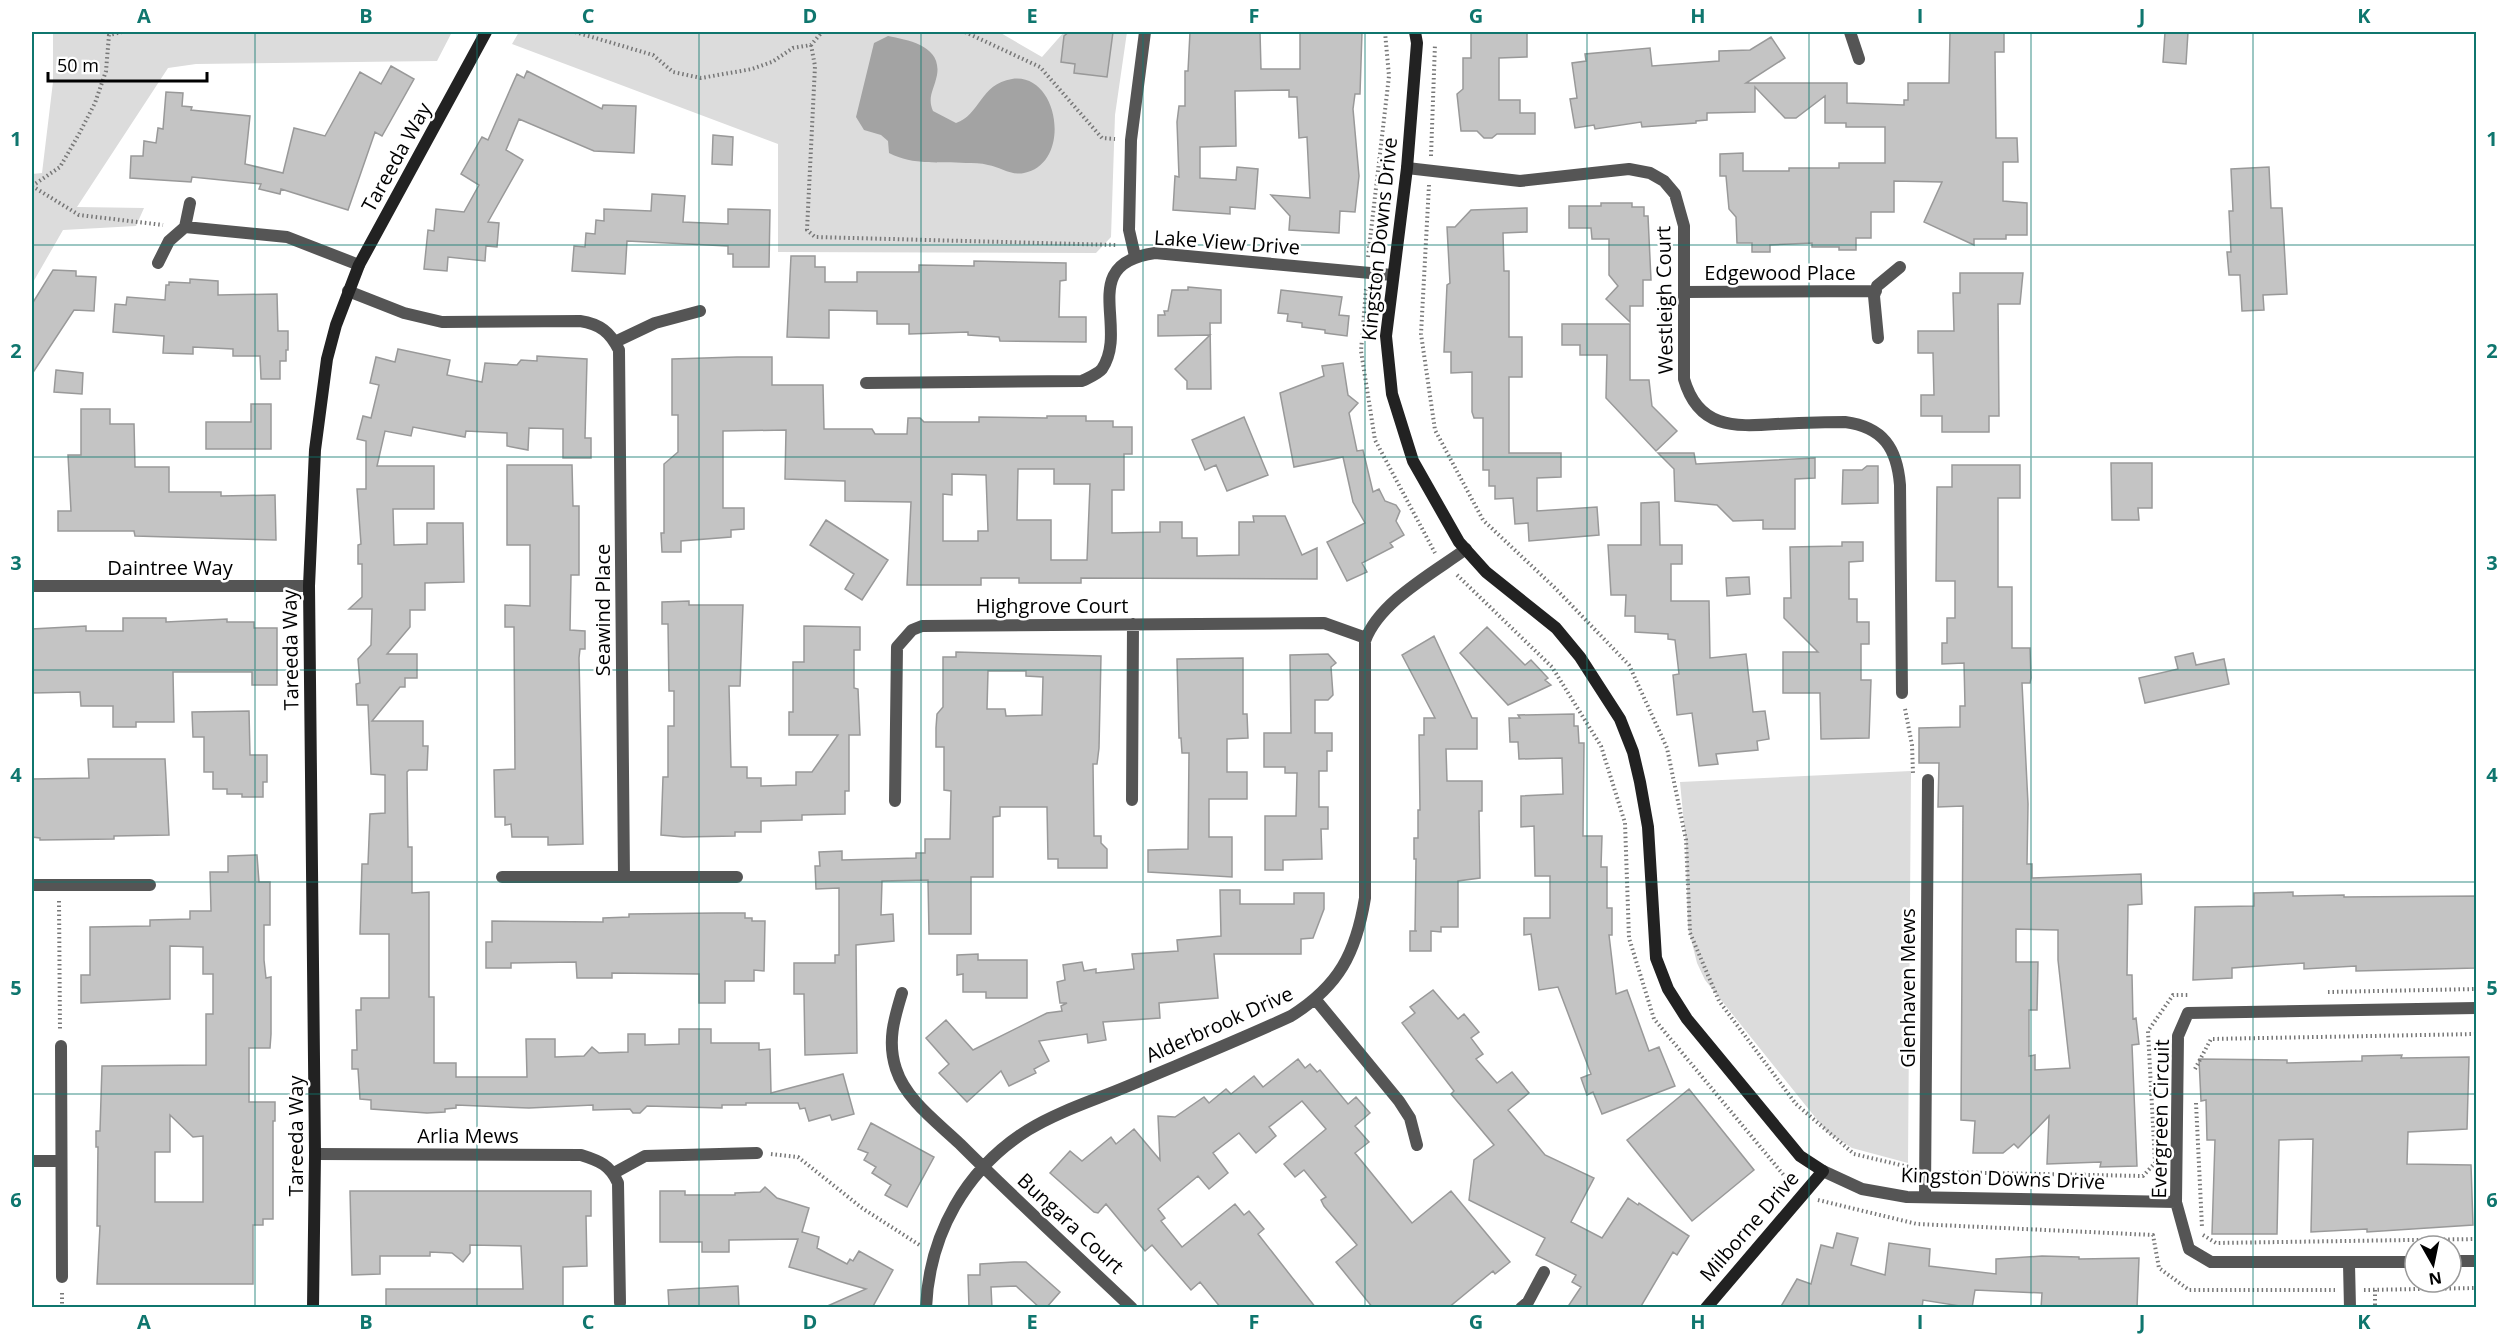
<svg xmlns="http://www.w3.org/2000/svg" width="2508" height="1339" font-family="'Open Sans',sans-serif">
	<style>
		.green { fill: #dcdcdc }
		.water { fill: #a3a3a3 }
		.building { fill: #c4c4c4; stroke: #999; stroke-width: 1.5; fill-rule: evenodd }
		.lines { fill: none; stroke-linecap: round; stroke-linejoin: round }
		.path { stroke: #777; stroke-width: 4; stroke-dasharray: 1.5 3; stroke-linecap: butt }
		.street { stroke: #555; stroke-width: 12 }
		.secondary { stroke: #222; stroke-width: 12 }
		.grid { fill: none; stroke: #0f766e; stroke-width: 1.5; stroke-opacity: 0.55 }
		.labels { text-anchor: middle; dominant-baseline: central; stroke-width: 5; stroke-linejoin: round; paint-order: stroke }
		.street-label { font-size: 20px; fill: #000; stroke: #fff }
		.neatline { fill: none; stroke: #0f766e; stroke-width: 2 }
		.grid-label { font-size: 20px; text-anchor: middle; font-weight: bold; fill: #0f766e }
	</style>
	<rect width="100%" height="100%" fill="#fff"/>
	<!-- green -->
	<path class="green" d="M53 32H452L437 61 196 64 168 68 77 207 144 208 136 226 63 230 32 284V174L42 173 53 82Z
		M519 32H999L1042 57 1064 32H1127L1115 115 1111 237 1096 253 778 252V144L512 44Z
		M1911 771 1908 1163 1852 1148 1827 1132 1705 980 1697 963 1688 927 1686 845 1680 782Z"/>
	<!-- water -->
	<path class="water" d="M888 36C909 40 942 46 937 75 934 90 927 97 933 111L956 123C980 115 980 84 1012 79 1059 72 1073 163 1024 173 1012 176 1000 167 988 165 981 163 973 163 966 163 939 161 914 166 889 153L888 141 881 135 864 130 856 117 874 43Z"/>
	<!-- building -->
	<path class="building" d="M1069 32H1113L1107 77 1074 73 1075 64 1061 62 1064 36Z
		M1190 32H1260L1261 69H1300V32H1362L1360 94H1355L1353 109 1359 176 1355 212 1340 211 1339 233 1289 230 1290 216 1271 195 1310 198 1307 137 1299 138 1297 97H1289V90L1235 91 1236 146 1200 147V178L1236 180 1237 167 1258 169 1255 209 1230 207V214L1173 210 1175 176 1179 177 1177 122 1179 106H1185V71H1188Z
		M1471 32H1527V57L1499 58V100H1520V113H1535V134H1497L1492 138H1484L1477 131H1461L1457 94 1463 89V58H1471Z
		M1950 32H2004V52H1995L1996 138H2017L2018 162H2003V201L2027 203V235H2006V239H1974V245L1924 222 1942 182 1894 181V212H1871V238H1856V250H1839V247H1812V243L1770 245V252H1752V243H1737L1736 217 1729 209 1726 176H1720V154L1743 153V171H1789V168H1839V163H1885V127H1846V123H1825V96L1796 118H1785L1755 87V112L1707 113V120L1696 121V123L1642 127 1641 122 1595 129 1594 125 1575 128 1570 99 1577 98 1572 63 1586 61 1585 54 1650 48 1652 66 1719 61V51L1750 50 1771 37 1785 58 1746 83H1847V103L1904 105V100H1908V83H1949Z
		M2165 32H2188L2186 64 2163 62Z
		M391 66 414 79 382 136 375 132 348 210 281 189 280 194 259 189 261 184 192 177 191 182 130 178 131 156H143L144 141 156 143 158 128 163 129 166 92 183 93 182 106 192 107 191 110 250 116 245 164 283 173 294 128 325 136 360 72 381 84Z
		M527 71 602 109 603 105 636 106 634 153 594 151 519 119 506 150 523 160 488 222 499 223 497 247 486 246 485 261 448 257 447 271 424 269 428 230 434 231 436 209 464 212 479 185 461 174 482 137 488 140 517 74 524 78Z
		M713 135 733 137 732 165 712 164Z
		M2269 167 2271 208H2282L2287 294 2263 295 2264 310 2242 311 2240 275H2229L2227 252H2231L2229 211H2233L2231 169Z
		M652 194 685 196 683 222 728 224V209L770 210 769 267H733V254H728V246L627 241 625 274 572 271 574 246 585 247 586 233 595 234 596 220 604 221V209L651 211Z
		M1601 203H1632V207H1644V216H1648L1651 280H1643V306H1630V322L1606 299 1618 286 1609 275V239H1592L1591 228H1569V206H1601Z
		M1527 208V232L1503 233 1504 271H1509V337H1522V377H1509V453H1561V477L1537 478V511L1597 507 1599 535 1529 541 1528 523 1515 524 1513 498 1495 499V486H1489V470H1483V418H1474L1472 412V372L1451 373V352H1444L1447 285 1450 283 1447 227H1455L1471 210Z
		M791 256H815V267H825V282H857V272H919V265L974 266V261L1066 263V280L1060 281 1059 317H1086V342L1000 341 999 337 968 335V332L909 334V324H877V311L829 310V338L787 337Z
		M53 270 76 271V276L96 277 94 311 74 310 32 374V304Z
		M1960 273H2023L2020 304H1998L1999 416H1989V432H1942V416H1921V395H1934L1933 353H1918V331H1954L1953 293H1960Z
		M190 279 218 281V295L277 294 278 331H288V350H286V361H280V379H261L260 356H233V349L193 347V354L163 353 164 336 113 332 115 304 126 305 127 297 165 300 166 285H169V282L190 283Z
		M1188 287 1221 290V323H1210L1211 389H1187V381L1175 369 1210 335 1158 336V315H1165L1164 311H1168L1172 290H1188Z
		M1281 290 1342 297 1339 315 1349 316 1347 336 1325 333V330L1302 327V323L1287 321 1288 314 1278 313Z
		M1562 324H1630V380H1649L1652 406 1677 431 1656 451 1606 398 1607 355H1580V345H1562Z
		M398 349 450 360 447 375 482 382 485 363 517 365 521 360 537 361V356L587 359 585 438H591V458H563V429L529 428 528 450 507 446V433L466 431 465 437 413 427 411 436 385 431 377 466H434V509H393L394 545 427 544V523H463L464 582 425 583V610H410V627L387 654H417V678H405V687H400L372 721H423V746H428L427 770H409L407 772 408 847H412V893L429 892V997H434V1063H456V1077H527L526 1039H555V1057L584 1056 592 1047 599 1053 628 1052V1034H645V1045L679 1044V1029H711V1043H759V1050L770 1049 771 1093 843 1074 854 1114 832 1120 830 1115 809 1121 805 1108 800 1109 798 1103H746V1105H722V1108L647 1106 640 1113H633L630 1109 593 1110V1105L529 1108 456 1105V1108L445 1109V1112L427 1113 371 1109V1100L360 1099 358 1069H352V1050H357L356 1010H361V998H389V934H360L362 864H368L370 814 385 813V775L371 774 368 705H357L356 684 360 683 358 659 371 645 372 609H349L362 597V564H358V545L361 544 357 489H366V441L357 439 363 416 371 418 379 385 370 383 376 357 395 362Z
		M737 357H772V385H823L824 429H872L875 434H907L908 418H920L924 422H979V417L1047 418V416H1086V421H1113V427H1132V454H1124V490H1112V533L1160 532V522H1182V538H1197V556L1239 555V522H1254L1253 516H1285L1302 555 1317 548V579L1081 578V583H1019V578H981V585H907L911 502 845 501V481L785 479 786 430 723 431V508H744V529L731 530V537L681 541V552H662L661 533H664V464L678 452V415H672V359ZM1018 469H1054V484H1090L1087 560H1051V520H1017ZM952 474 986 475 988 531H978V541H943V494L952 495Z
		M1343 363 1348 395 1358 403 1349 413 1357 451 1363 450 1373 492 1379 489 1385 501 1396 505 1400 511 1396 521 1404 535 1390 543 1393 547 1362 563 1367 572 1347 581 1327 542 1365 523 1353 502 1343 457 1294 467 1280 393 1324 376 1322 366Z
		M56 370 83 373 82 394 54 392Z
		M251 404H271V449H206V422H251Z
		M81 409H110V424H134L135 467H169V492H221V496L275 495 276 540 135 536 134 531H58V511H71L68 455H81Z
		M1244 417 1268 475 1227 491 1216 465 1205 470 1192 440Z
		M1658 453H1694L1696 464 1815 458V478L1795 479V529H1763V520L1733 521 1717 505 1675 501 1674 469Z
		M2111 463H2152V508H2138L2139 520H2112Z
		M507 465H572L573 506H579V575H571L570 630 585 631V649H580L579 658 583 844 548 845V837H512L511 824 505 825V817H495L494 770 515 769 514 627H505V605L530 606V545H507Z
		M1952 465H2020V498H1998V587H2012V648H2030L2031 678 2030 683H2022L2028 804 2027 864H2032V878L2141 874 2142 904 2128 905 2127 975H2132L2133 1019 2136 1018 2139 1044 2132 1045 2137 1166 2100 1167 2101 1162 2047 1164 2049 1116 2018 1148 2014 1144 2003 1153H1973L1975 1121 1961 1120 1963 806 1938 807 1939 763H1919V728L1960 727V706H1965L1964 663 1942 664V643H1947V618H1955V581H1936L1937 487H1952ZM2016 929 2058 930V960L2070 1068 2035 1070V1055L2029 1056V1010H2037L2038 962H2016Z
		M1867 466H1878V503L1842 504 1843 470H1862Z
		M1659 502 1660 545H1682V564H1671V601H1709L1710 658 1746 654 1753 712 1765 711 1769 739 1757 741 1758 750 1716 754 1718 764 1699 766 1692 713 1677 715 1673 675 1679 674 1675 640 1668 639V634L1635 632V616H1625L1626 595H1611L1608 545H1641V503Z
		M826 520 888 560 862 600 845 589 854 574 810 545Z
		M1842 542H1863V561L1849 562V599H1857V622H1869V644H1861V680H1871L1869 738 1821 739 1820 693H1783V652H1818L1784 618V598H1791L1790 547 1842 546Z
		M1749 577 1750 594 1727 596 1726 578Z
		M689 601V605H743L740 686H729L731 767H747V778H761V786L796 785V772H812L838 735H789V712H793V662H804V626L860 627V650H854V688L858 689 860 735H849V791H845V814L802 815V820L761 821V832H735V836L683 837 661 835 663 777H668V726H674V691H669L668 624H662V602Z
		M123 618H166V622L227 619V622H254V628H277V685H252V672H173L174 722H136V727H113V706H81L80 692 32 693V629L86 626V631H123Z
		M1487 627 1525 665 1531 660 1548 678 1545 680 1551 685 1508 705 1460 653Z
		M1434 636 1472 718H1477V749H1446L1447 781H1482V811H1479L1480 878 1458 881V927H1441V932L1431 931V951H1410V931H1417H1415L1416 859H1414V838H1418V810H1420L1419 735H1424V718H1435L1402 655Z
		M956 652 1101 656 1099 748 1097 764H1093L1094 836H1101V843L1107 849V868H1058V859H1048L1047 807H1000V816L993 817V877H971V934H929L928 880 882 881 881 915 893 914 894 941 856 945 857 1053 805 1055 804 994H794V963H835V955H839V888L816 889 815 866H820L819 852 842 851V860L916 858V853H925V839H950L951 791 944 790V747H936V728L937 714 943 707V657H956ZM988 671H1026V676L1043 677 1042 715 1006 716 1005 709H987Z
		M2193 653 2196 665 2224 659 2229 684 2145 703 2139 678 2178 669 2175 657Z
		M1328 654 1336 663 1331 667 1333 695 1328 700H1315V733H1332V751H1327V771H1319V807H1328V829H1321L1322 859 1283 860V870H1265V816H1296L1297 773H1285V767H1264V733H1291L1290 655Z
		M1243 658V714H1247L1248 738 1227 739V772H1247V799H1209V837H1232V877L1148 872V850L1188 849 1189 753H1182L1181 738H1179L1177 659Z
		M249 711 250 755H267V782H263V797H242V794H227V789H213V772H204V737H193L192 712Z
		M1574 714V726H1578L1579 743H1584L1583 836H1602L1601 867H1607V908H1612V935H1609L1616 994 1627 990 1649 1051 1659 1047 1675 1086 1602 1114 1593 1092 1587 1095 1581 1078 1591 1074 1558 987 1539 990 1531 934 1524 935V918H1550V876H1535L1534 826 1521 827V796L1563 794 1562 758 1519 759 1518 742H1510L1509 718H1520L1518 715Z
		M88 759H165L169 835 114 836V839L40 840V838L32 837V779L89 778Z
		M257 855 259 882H270V925H264V960L266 978 271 977V1034L270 1048H249V1102H275V1121H273V1219H263V1225H253V1284H97L100 1226H97L98 1147H96V1131H100L102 1066 206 1065V1014H213V974H203V947L170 946V999L81 1003V975H90V927L150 926V920L190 919V911H211L210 872H228V856ZM170 1115 193 1137 203 1136V1202H155V1152H170Z
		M1220 890H1240V904H1294V893H1324V909L1313 938 1301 939V954H1214L1218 998 1159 1003 1160 1018 1103 1022 1106 1040 1088 1043 1087 1034 1039 1041 1049 1061 1034 1069 1036 1073 1009 1086 1001 1071 967 1102 939 1073 949 1064 926 1038 946 1020 973 1050 1047 1013 1062 1011 1061 1006 1067 1003H1060L1057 982 1065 980 1063 965 1082 962 1084 971 1096 969V973L1134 969 1132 954 1178 951 1177 940 1221 936Z
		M2293 892V896L2344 895V897L2476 896V968L2356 971V966L2304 969V963L2232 968V978L2193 980 2195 907 2254 906V893Z
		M718 913H745V918H752V921H765L764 971 754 970V981H725V1003H699V974L612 973V978H577L576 962 511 963V968H486V942H492V921L603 922V918L629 917V914Z
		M978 954V960H1027V998H986V992H963V974L957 975V955Z
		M1433 990 1458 1019 1464 1014 1479 1032 1471 1038 1483 1054 1476 1059 1497 1083 1512 1072 1529 1093 1508 1110 1545 1155 1594 1178 1571 1222 1602 1238 1628 1198 1638 1205 1639 1203 1689 1236 1677 1255 1673 1252 1640 1308H1567L1581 1287 1572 1282 1576 1275 1536 1255 1545 1238 1469 1200 1474 1160 1494 1145 1451 1094 1454 1091 1402 1023 1415 1013 1410 1007Z
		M2402 1055 2401 1058 2469 1057 2467 1129 2408 1132 2407 1164 2471 1165 2473 1225 2367 1232V1229L2311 1232 2313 1139 2279 1140 2277 1234H2212L2215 1140H2207L2206 1100 2201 1101 2199 1059 2287 1060V1063L2362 1061V1056Z
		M1298 1059 1305 1068 1310 1064 1317 1072 1320 1070 1348 1104 1356 1097 1370 1113 1355 1126 1369 1142 1355 1153 1412 1223 1451 1191 1510 1262 1495 1274 1493 1271 1448 1308H1373L1336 1262 1357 1245 1324 1206 1321 1200 1326 1197 1304 1170 1295 1177 1284 1164 1326 1129 1302 1101 1269 1127 1276 1136 1256 1153 1239 1133 1213 1153 1228 1173 1209 1189 1198 1176 1158 1209 1165 1218 1161 1221 1182 1247 1235 1204 1244 1215 1249 1211 1264 1229 1258 1234 1316 1308H1221L1200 1282 1191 1290 1152 1245 1145 1251 1106 1204 1098 1213 1094 1212 1050 1173 1070 1151 1082 1161 1111 1137 1116 1144 1134 1129 1160 1160 1158 1116 1175 1117 1204 1097 1209 1103 1226 1089 1231 1094 1254 1076 1263 1087Z
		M1689 1089 1754 1170 1692 1221 1627 1140Z
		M871 1123 934 1157 907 1207 885 1195 891 1185 872 1173 876 1167 864 1160 868 1153 858 1149Z
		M765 1187 777 1198 809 1208 802 1232 819 1237 817 1248 847 1264 850 1259 853 1261 859 1251 893 1270 872 1308H823L866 1289 789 1267 798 1239 729 1240V1252H702V1242H660V1191H685V1195H735V1193L760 1192Z
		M350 1191H591V1216H586L587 1266 563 1267V1308H386V1289H523L521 1246 470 1245V1253L463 1262 452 1253 430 1252V1256H380V1274L352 1275Z
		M1837 1233 1858 1238 1851 1265 1885 1275 1889 1243 1930 1249 1929 1266 1996 1274V1259L2042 1256 2079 1257V1259L2139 1258 2137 1308H2041L2042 1293 1975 1290 1972 1308 1923 1300 1922 1308H1780L1797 1279 1811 1284 1821 1245 1833 1248Z
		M1014 1262H1026L1060 1292 1046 1308H1040L1016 1286 991 1287 992 1308H969L968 1275H980V1264Z
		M738 1286 739 1308H669L668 1290Z"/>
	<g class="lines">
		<!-- path -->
		<path class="path" d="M575 32 653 55 673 72 701 78 752 69 772 62 793 48 811 45 822 32
			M965 32 1040 67 1102 138 1115 139
			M811 45 815 66 807 230 815 237 1116 245
			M1431 156 1435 44
			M1429 185 1421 334 1435 430 1483 520 1554 587 1629 665 1667 748 1686 840 1690 933 1719 1001 1796 1104 1854 1154 1909 1167
			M32 186 60 167 79 134 95 103 106 71 109 35 122 32
			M32 186 79 215 163 225
			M1368 257 1389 76 1385 32
			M1366 289 1361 351 1375 440 1435 553
			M1457 575 1552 667 1601 746 1625 823 1629 938 1654 1019 1792 1185
			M1905 709 1912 745 1913 773
			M59 901 60 1031
			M2328 992 2476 989
			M2195 1069 2211 1039 2476 1034
			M2196 1103 2202 1227
			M771 1154 798 1157 862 1208 921 1246
			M1940 1172 2143 1176 2155 1163 2148 1031 2173 995H2189
			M1818 1200 1917 1224 2153 1235 2159 1268 2189 1290H2335
			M2203 1235 2216 1243 2476 1239
			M2364 1290 2476 1288
			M2375 1290V1308
			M62 1308V1290"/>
		<!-- street -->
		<path class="street" d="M1850 32 1859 59
			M1407 168 1520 181 1629 169 1650 173 1664 181 1675 194 1684 226V379C1698 428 1733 427 1776 424 1799 423 1822 422 1845 422 1883 427 1897 448 1900 485L1902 693
			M185 227 287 237 359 265
			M1135 256 1129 230 1131 140 1145 32
			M158 263 169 241 185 227 190 203
			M348 291 404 313 442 322 580 321C600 324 610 332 619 350L624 877
			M1684 292 1876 291
			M1878 338 1874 296 1877 286 1900 267
			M615 342 655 323 700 311
			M866 383 1082 381C1088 378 1098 374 1102 369 1130 327 1076 264 1155 253L1392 275
			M32 586H309
			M1132 800 1133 624
			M895 801 897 647 912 630 922 626 1324 623 1366 638
			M502 877H737
			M32 885H150
			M902 993C894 1019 887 1042 896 1069 906 1100 937 1122 960 1144 1016 1200 1074 1253 1132 1308
			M1316 1000 1399 1101 1410 1118 1417 1145
			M61 1046 62 1277
			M315 1154 581 1155C600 1161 610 1165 618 1183L620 1303
			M32 1161H61
			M1823 1171 1862 1189 1907 1197 2176 1202
			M614 1173 645 1156 757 1153
			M1925 1197 1928 780
			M2451 1261H2476
			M2415 1262H2211L2189 1249 2176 1202 2178 1036 2188 1013 2476 1008
			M2349 1264 2350 1308
			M926 1308C929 1234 966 1169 1028 1130 1059 1111 1095 1100 1128 1086 1182 1063 1237 1041 1291 1016 1339 986 1356 953 1365 898V641C1379 602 1433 573 1466 549
			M1521 1308 1528 1302 1544 1272"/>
		<!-- secondary -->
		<path class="secondary" d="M1415 32 1417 43 1407 168 1386 336 1392 394 1413 461 1459 542 1486 572 1556 628 1580 657 1620 719 1633 752 1640 782 1648 827 1656 958 1668 989 1687 1019 1800 1156 1823 1171 1706 1308
			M313 1308 315 1154 309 586 315 450 327 359 336 325 359 265 486 32"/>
	</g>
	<!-- grid -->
	<path class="grid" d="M255 32V1308M477 32V1308M699 32V1308M921 32V1308M1143 32V1308M1365 32V1308M1587 32V1308M1809 32V1308M2031 32V1308M2253 32V1308M32 245H2476M32 457H2476M32 670H2476M32 882H2476M32 1094H2476"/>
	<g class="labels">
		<!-- street labels -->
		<g class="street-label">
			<text transform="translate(396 157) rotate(-61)">Tareeda Way</text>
			<text transform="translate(1379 239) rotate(-84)">Kingston Downs Drive</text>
			<text transform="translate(1227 242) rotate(4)">Lake View Drive</text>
			<text x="1780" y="272">Edgewood Place</text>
			<text transform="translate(1664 300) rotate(-91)">Westleigh Court</text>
			<text x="170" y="567">Daintree Way</text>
			<text x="1052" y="605">Highgrove Court</text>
			<text transform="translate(602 610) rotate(-90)">Seawind Place</text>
			<text transform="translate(290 650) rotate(-91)">Tareeda Way</text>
			<text transform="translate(1907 988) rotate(-90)">Glenhaven Mews</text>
			<text transform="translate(1219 1024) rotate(-24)">Alderbrook Drive</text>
			<text transform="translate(2160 1119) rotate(-89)">Evergreen Circuit</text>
			<text x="468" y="1135">Arlia Mews</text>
			<text transform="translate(295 1136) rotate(-90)">Tareeda Way</text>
			<text transform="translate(2003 1178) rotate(2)">Kingston Downs Drive</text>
			<text transform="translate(1071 1223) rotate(43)">Bungara Court</text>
			<text transform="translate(1749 1226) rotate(-49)">Milborne Drive</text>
		</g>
	</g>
	<!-- border -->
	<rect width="2508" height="1339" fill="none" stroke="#ffffff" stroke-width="66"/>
	<!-- north arrow -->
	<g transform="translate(2433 1264) rotate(171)"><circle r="28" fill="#ffffff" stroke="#999999" stroke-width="1.5"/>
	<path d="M0-4.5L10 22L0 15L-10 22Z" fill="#000000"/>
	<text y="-9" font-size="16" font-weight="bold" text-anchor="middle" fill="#000000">N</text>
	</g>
	<!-- scale -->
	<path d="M48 72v9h159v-9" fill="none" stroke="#000000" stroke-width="3"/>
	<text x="57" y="72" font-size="18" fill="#000000" stroke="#ffffff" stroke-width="4.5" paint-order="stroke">50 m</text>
	<rect x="33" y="33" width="2442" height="1273" class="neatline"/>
	<g class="grid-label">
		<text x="144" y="23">A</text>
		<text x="366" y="23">B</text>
		<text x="588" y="23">C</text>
		<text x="810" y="23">D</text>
		<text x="1032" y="23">E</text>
		<text x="1254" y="23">F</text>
		<text x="1476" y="23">G</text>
		<text x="1698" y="23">H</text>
		<text x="1920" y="23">I</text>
		<text x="2142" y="23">J</text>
		<text x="2364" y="23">K</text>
		<text x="16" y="146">1</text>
		<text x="2492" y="146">1</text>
		<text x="16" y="358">2</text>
		<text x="2492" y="358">2</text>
		<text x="16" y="570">3</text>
		<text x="2492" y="570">3</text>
		<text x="16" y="782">4</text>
		<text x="2492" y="782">4</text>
		<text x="16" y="995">5</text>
		<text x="2492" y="995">5</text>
		<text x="16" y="1207">6</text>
		<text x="2492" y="1207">6</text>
		<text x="144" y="1329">A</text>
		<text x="366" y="1329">B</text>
		<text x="588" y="1329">C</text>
		<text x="810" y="1329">D</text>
		<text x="1032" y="1329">E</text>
		<text x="1254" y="1329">F</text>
		<text x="1476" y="1329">G</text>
		<text x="1698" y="1329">H</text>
		<text x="1920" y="1329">I</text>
		<text x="2142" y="1329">J</text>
		<text x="2364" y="1329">K</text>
	</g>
</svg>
